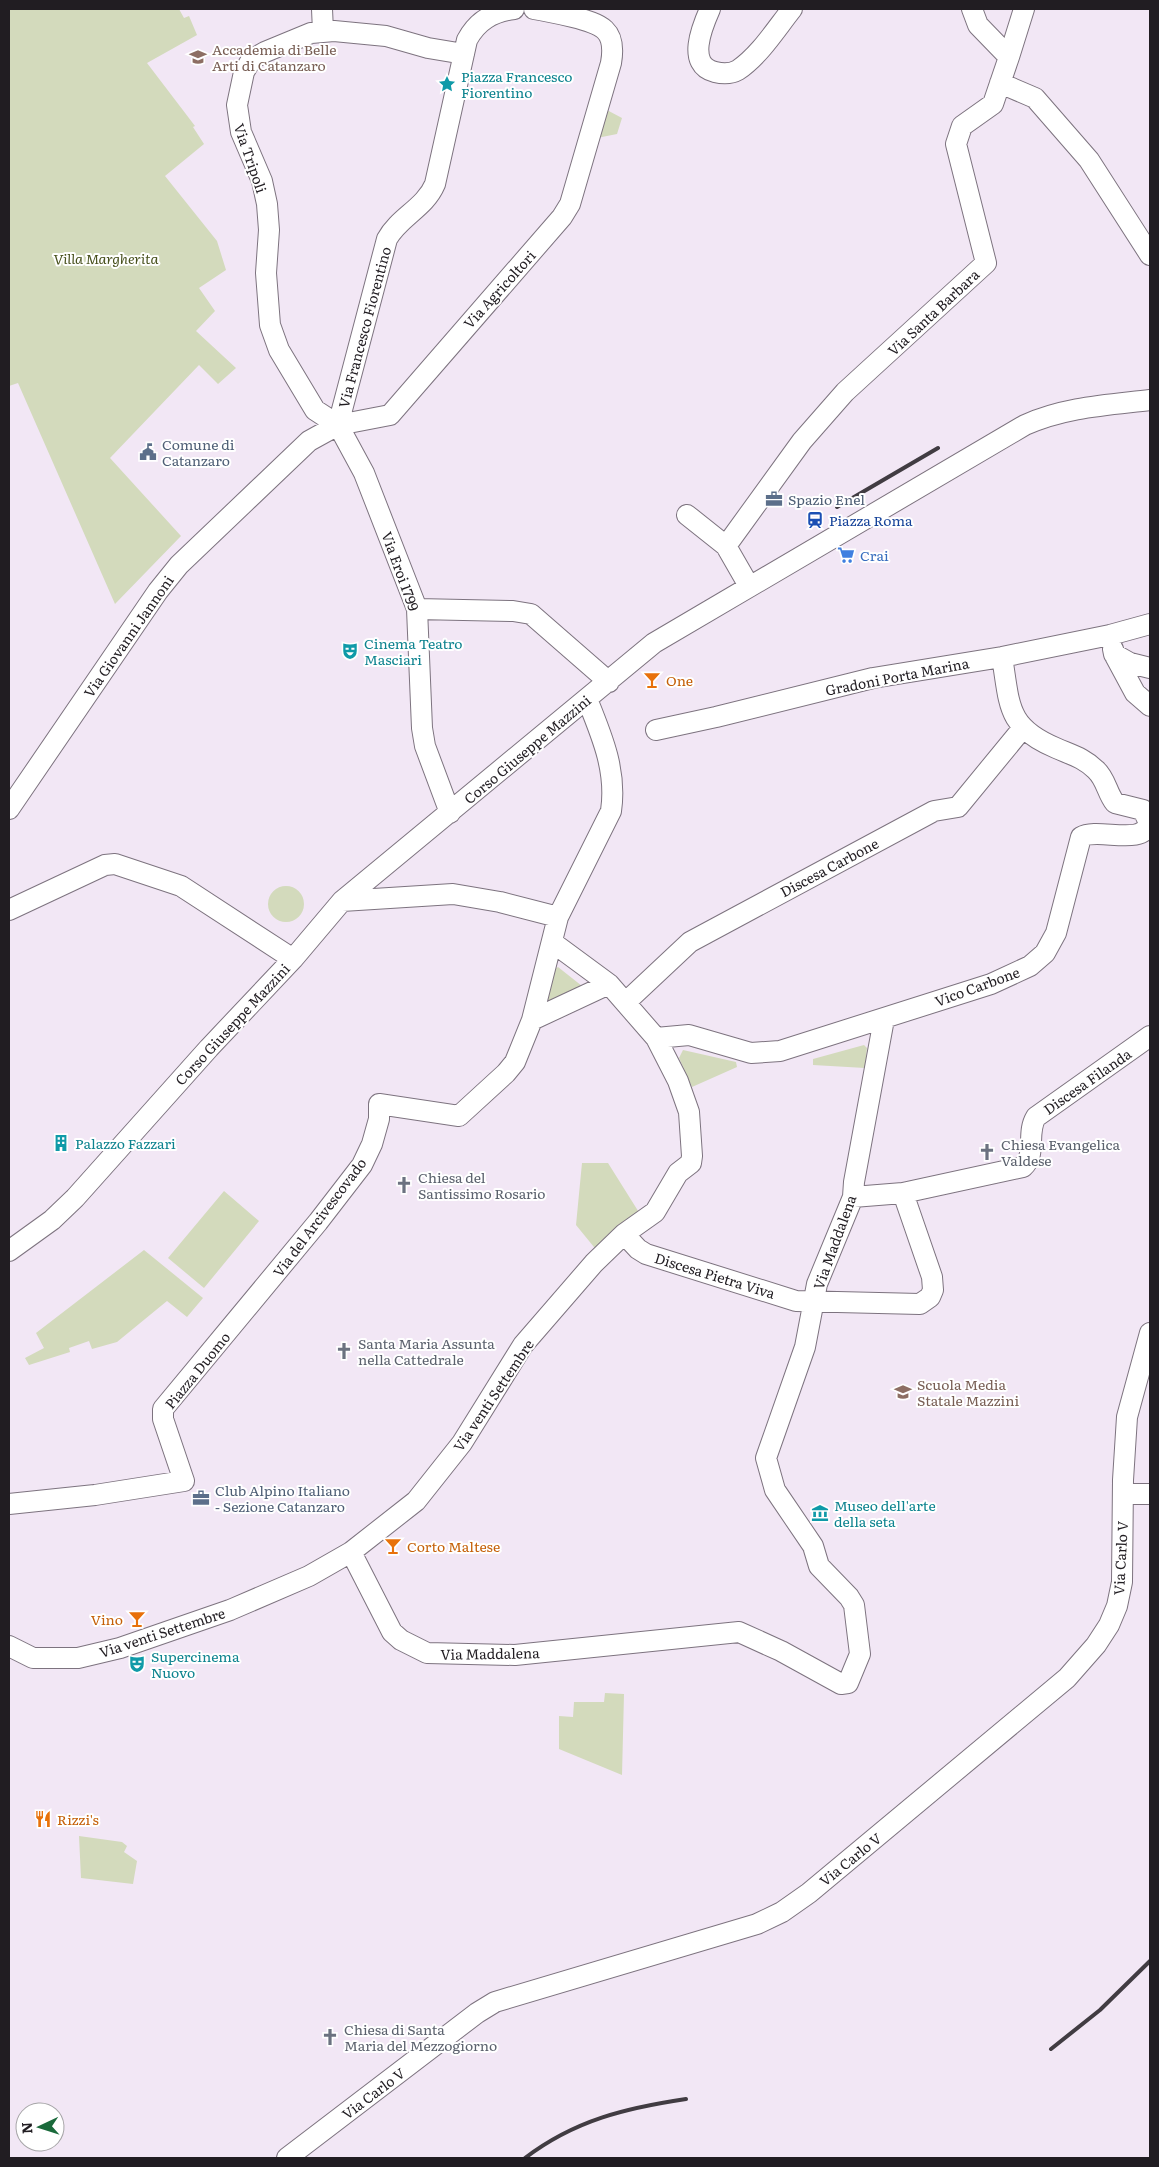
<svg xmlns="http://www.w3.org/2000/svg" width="1159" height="2167" font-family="Literata,serif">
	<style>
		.green { fill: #d3dabc }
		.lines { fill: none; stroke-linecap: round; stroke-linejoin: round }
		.street-casing { stroke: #7d737f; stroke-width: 22 }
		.street { stroke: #fff; stroke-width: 20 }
		.rail { stroke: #413c42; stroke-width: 4 }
		.labels { text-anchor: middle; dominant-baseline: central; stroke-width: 4; stroke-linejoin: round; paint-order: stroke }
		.education-label { font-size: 14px; fill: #785e54; stroke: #fff; text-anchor: start }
		.culture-label { font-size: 14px; fill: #0d838f; stroke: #fff; text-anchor: start }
		.street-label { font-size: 14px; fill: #211d22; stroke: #fff }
		.park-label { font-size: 14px; font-style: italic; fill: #48511d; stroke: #fff }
		.service-label { font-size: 14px; fill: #4e5e75; stroke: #fff; text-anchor: start }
		.transit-label { font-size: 14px; fill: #164399; stroke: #fff; text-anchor: start }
		.shop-label { font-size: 14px; fill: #366cbe; stroke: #fff; text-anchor: start }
		.food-label { font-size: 14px; fill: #c56008; stroke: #fff; text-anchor: start }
		.worship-label { font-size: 14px; fill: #5b616d; stroke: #fff; text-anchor: start }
	</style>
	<rect width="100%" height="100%" fill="#f2e7f5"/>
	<!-- green -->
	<path class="green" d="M9 9H179L184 18 189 16 197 35 147 63 195 126 193 127 204 144 165 176 217 241 226 270 199 288 215 311 196 331 236 368 218 384 199 365 110 458 181 536 115 604 18 383 9 386Z
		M605 109 622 118 617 134 597 138Z
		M268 904a18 18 0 1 1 36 0a18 18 0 1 1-36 0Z
		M558 967 582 986 548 1005 544 1003 555 969Z
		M864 1045 867 1048 865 1068 813 1065V1059Z
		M683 1050 736 1062 737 1067 692 1087 679 1058Z
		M582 1163H608L640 1214 598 1252 576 1225Z
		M224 1191 259 1221 204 1288 168 1258Z
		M144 1250 203 1298 187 1317 167 1301 117 1342 92 1349 89 1341 69 1348 70 1352 29 1365 25 1358 44 1348 36 1333Z
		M605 1693 624 1694 622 1775 559 1749V1716L573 1717 574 1702H604Z
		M79 1836 122 1842 127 1846 124 1852 137 1861 133 1884 81 1878Z"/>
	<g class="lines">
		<!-- street casing -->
		<g class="street-casing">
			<path id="street" d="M322 9 323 31
				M710 9C702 27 686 65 715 72 723 74 731 74 738 70 760 55 776 29 792 9
				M1009 57 1024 9
				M1000 83 1035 98 1089 160 1150 255
				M338 425 387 239C399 217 425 208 435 184L467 40C477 21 492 12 514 9
				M687 515 726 546
				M749 586 726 546 802 441 845 392 986 263 956 144 962 126 993 104 1009 57 978 25 972 9
				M417 609 513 611 531 614 609 682
				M1113 649 1114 654 1130 663 1150 668
				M1114 654 1135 693 1150 706
				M656 730 716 717 873 678 1002 657 1110 635 1150 624
				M9 809 158 591 179 565 309 441 338 425 390 415 562 217 570 204 611 63C617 29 601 24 573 17 560 14 547 11 534 9
				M450 813 425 746 422 728 417 609 364 473 338 425 315 410 279 350 270 325 266 273 269 230 267 204 262 181 241 132 237 105 244 72 251 60 265 52 311 33 334 31 386 36 428 48 464 54
				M342 901 453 894 500 902 558 917
				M9 910 105 865 115 864 181 886 293 959
				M626 1002 690 942 934 811 958 807 1022 729
				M532 1020 609 984
				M656 1038 689 1035 751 1053 780 1051 991 984 1030 966 1045 953 1056 933 1081 837C1098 827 1143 847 1149 823L1143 810 1115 803C1107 793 1106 779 1096 770 1084 758 1072 755 1056 748 1006 727 1010 705 1002 657
				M853 1197 903 1193 1023 1167C1037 1154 1026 1133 1036 1117L1150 1036
				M624 1234 638 1249 646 1254 796 1301 920 1304 930 1297 933 1290 932 1277 903 1193
				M9 1251 52 1220 75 1198 209 1048 293 959 342 901 654 643 1025 425C1065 407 1108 405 1150 400
				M1123 1494H1150
				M9 1504 95 1495 184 1481 163 1419V1409L318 1222 362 1165 372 1144 379 1119V1104L459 1116 506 1073 515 1062 532 1020 558 917 611 811C617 771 602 736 587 699
				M351 1552 392 1632 401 1640 427 1653 515 1655 739 1632 781 1651 841 1684 848 1683 860 1654 854 1605 849 1597 819 1566 813 1546 775 1490 766 1458 805 1347 817 1284 853 1197 854 1182 884 1019
				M9 1646 33 1658H78L120 1648 230 1610 309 1576 351 1552 416 1501 462 1443 523 1345 594 1263 624 1234 655 1212 678 1173 691 1163 692 1156 689 1112 678 1081 656 1038 609 984 552 942
				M287 2158 477 2013 495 2002 757 1924 782 1912 809 1893 1067 1678 1096 1645 1109 1625 1117 1606 1122 1582 1123 1480 1127 1417 1150 1333"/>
		</g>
		<!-- street -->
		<use href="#street" class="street"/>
		<!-- rail -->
		<path class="rail" d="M837 507 938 448
			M1051 2049 1100 2010 1150 1961
			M525 2158C575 2120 626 2108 686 2099"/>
	</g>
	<!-- icons -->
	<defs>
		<g id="university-bare" transform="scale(1.35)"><path d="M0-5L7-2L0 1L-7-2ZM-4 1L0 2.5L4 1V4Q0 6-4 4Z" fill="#8d6e63" stroke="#fff" stroke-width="2.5" paint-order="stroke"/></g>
		<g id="sight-bare" transform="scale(1.35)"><path d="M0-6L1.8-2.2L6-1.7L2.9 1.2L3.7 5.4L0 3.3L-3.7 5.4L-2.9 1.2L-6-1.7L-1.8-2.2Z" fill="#0f9aa8" stroke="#fff" stroke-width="2.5" paint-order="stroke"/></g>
		<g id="civic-bare" transform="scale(1.35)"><path d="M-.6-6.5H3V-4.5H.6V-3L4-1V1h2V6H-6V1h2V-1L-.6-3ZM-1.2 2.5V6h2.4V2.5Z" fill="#5c6f8a" stroke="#fff" stroke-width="2.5" paint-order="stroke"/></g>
		<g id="office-bare" transform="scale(1.35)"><path d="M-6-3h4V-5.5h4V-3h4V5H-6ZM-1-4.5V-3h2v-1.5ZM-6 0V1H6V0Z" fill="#5c6f8a" stroke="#fff" stroke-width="2.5" paint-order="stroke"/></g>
		<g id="station-bare" transform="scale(1.35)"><path d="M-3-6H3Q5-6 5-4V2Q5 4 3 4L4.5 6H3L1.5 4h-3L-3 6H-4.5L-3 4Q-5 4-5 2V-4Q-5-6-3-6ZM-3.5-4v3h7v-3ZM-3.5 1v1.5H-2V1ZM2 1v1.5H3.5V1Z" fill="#1a4fb4" stroke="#fff" stroke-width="2.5" paint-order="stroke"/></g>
		<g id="supermarket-bare" transform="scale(1.35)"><path d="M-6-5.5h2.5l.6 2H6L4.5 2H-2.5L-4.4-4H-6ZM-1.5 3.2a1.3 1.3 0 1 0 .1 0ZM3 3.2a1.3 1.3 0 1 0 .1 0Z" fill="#3f7fe0" stroke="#fff" stroke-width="2.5" paint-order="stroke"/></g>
		<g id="theatre-bare" transform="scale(1.35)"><path d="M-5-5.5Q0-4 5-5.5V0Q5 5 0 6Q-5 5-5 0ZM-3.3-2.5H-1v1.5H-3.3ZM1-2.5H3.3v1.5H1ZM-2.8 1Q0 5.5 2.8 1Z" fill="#0f9aa8" stroke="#fff" stroke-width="2.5" paint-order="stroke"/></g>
		<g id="bar-bare" transform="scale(1.35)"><path d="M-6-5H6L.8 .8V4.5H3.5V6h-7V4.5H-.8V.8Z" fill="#e8710a" stroke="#fff" stroke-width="2.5" paint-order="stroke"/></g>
		<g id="building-bare" transform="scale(1.35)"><path d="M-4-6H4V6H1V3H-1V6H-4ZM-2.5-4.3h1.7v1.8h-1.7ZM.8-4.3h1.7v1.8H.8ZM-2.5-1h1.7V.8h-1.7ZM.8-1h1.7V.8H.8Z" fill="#0f9aa8" stroke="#fff" stroke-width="2.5" paint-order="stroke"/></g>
		<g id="church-bare" transform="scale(1.35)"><path d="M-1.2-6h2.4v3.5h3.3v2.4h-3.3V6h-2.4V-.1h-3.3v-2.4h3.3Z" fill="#6b7280" stroke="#fff" stroke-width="2.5" paint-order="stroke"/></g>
		<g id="school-bare" transform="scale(1.35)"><path d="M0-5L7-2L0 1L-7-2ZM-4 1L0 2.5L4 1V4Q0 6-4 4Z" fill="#8d6e63" stroke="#fff" stroke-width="2.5" paint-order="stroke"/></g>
		<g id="museum-bare" transform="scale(1.35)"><path d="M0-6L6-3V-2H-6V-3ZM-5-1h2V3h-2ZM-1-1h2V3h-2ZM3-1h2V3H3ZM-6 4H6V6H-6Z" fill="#0f9aa8" stroke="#fff" stroke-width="2.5" paint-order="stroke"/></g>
		<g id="restaurant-bare" transform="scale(1.35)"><path d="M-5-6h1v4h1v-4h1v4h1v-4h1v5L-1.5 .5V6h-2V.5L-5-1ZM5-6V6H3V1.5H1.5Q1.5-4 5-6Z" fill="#e8710a" stroke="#fff" stroke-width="2.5" paint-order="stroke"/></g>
	</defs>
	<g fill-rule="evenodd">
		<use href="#university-bare" x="198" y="57"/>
		<use href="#sight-bare" x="447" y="84"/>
		<use href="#civic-bare" x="148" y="452"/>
		<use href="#office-bare" x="774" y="499"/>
		<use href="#station-bare" x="815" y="520"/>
		<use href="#supermarket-bare" x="846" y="555"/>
		<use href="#theatre-bare" x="350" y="651"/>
		<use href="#bar-bare" x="652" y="680"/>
		<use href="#building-bare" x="61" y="1143"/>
		<use href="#church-bare" x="987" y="1152"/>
		<use href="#church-bare" x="404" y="1185"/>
		<use href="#church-bare" x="344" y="1351"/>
		<use href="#school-bare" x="903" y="1392"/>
		<use href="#office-bare" x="201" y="1498"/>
		<use href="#museum-bare" x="820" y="1513"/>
		<use href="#bar-bare" x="393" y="1546"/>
		<use href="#bar-bare" x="137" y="1619"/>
		<use href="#theatre-bare" x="137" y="1664"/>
		<use href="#restaurant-bare" x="43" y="1819"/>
		<use href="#church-bare" x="330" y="2037"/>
	</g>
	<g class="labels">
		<!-- education labels -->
		<g class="education-label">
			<text x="212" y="49">Accademia di Belle<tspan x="212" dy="16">Arti di Catanzaro</tspan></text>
			<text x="917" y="1384">Scuola Media<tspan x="917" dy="16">Statale Mazzini</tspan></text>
		</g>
		<!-- culture labels -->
		<g class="culture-label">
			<text x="461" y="76">Piazza Francesco<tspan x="461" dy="16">Fiorentino</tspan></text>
			<text x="364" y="643">Cinema Teatro<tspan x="364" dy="16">Masciari</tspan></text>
			<text x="75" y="1143">Palazzo Fazzari</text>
			<text x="834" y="1505">Museo dell'arte<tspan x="834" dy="16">della seta</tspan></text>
			<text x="151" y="1656">Supercinema<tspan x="151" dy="16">Nuovo</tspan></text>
		</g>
		<!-- street labels -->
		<g class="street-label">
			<text transform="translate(251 158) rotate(71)">Via Tripoli</text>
			<text transform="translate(499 289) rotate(-48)">Via Agricoltori</text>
			<text transform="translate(933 312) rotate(-43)">Via Santa Barbara</text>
			<text transform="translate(364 327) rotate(-75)">Via Francesco Fiorentino</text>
			<text transform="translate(401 571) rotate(70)">Via Eroi 1799</text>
			<text transform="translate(128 636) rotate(-55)">Via Giovanni Jannoni</text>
			<text transform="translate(897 676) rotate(-11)">Gradoni Porta Marina</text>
			<text transform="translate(527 749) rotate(-40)">Corso Giuseppe Mazzini</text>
			<text transform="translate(829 867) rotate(-28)">Discesa Carbone</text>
			<text transform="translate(977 986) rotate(-20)">Vico Carbone</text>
			<text transform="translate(232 1024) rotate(-47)">Corso Giuseppe Mazzini</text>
			<text transform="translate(1087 1081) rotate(-35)">Discesa Filanda</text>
			<text transform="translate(319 1217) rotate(-53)">Via del Arcivescovado</text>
			<text transform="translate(834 1242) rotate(-70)">Via Maddalena</text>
			<text transform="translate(715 1275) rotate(17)">Discesa Pietra Viva</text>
			<text transform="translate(197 1370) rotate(-51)">Piazza Duomo</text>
			<text transform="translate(493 1395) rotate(-56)">Via venti Settembre</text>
			<text transform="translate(1120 1558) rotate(-87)">Via Carlo V</text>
			<text transform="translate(162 1632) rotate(-18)">Via venti Settembre</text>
			<text transform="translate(490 1653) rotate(-1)">Via Maddalena</text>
			<text transform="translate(850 1859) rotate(-39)">Via Carlo V</text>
			<text transform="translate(373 2093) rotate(-37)">Via Carlo V</text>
		</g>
		<!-- park labels -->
		<g class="park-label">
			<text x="106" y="258">Villa Margherita</text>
		</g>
		<!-- service labels -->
		<g class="service-label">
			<text x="162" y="444">Comune di<tspan x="162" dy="16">Catanzaro</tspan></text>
			<text x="788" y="499">Spazio Enel</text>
			<text x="215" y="1490">Club Alpino Italiano<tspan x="215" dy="16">- Sezione Catanzaro</tspan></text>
		</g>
		<!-- transit labels -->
		<g class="transit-label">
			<text x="829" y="520">Piazza Roma</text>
		</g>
		<!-- shop labels -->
		<g class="shop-label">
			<text x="860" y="555">Crai</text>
		</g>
		<!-- food labels -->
		<g class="food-label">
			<text x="666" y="680">One</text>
			<text x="407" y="1546">Corto Maltese</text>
			<text x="123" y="1619" text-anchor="end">Vino</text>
			<text x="57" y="1819">Rizzi's</text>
		</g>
		<!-- worship labels -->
		<g class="worship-label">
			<text x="1001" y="1144">Chiesa Evangelica<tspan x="1001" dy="16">Valdese</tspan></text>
			<text x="418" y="1177">Chiesa del<tspan x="418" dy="16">Santissimo Rosario</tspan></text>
			<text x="358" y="1343">Santa Maria Assunta<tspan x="358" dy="16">nella Cattedrale</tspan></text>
			<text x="344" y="2029">Chiesa di Santa<tspan x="344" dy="16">Maria del Mezzogiorno</tspan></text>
		</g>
	</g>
	<!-- border -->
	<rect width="1159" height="2167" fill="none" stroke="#211d22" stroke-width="20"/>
	<!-- north arrow -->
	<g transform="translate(40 2127) rotate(266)"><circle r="24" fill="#ffffff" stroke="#a6a5a7"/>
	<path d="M0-4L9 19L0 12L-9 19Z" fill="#1a6a3b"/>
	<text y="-8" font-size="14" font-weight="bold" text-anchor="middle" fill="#211d22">N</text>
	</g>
</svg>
